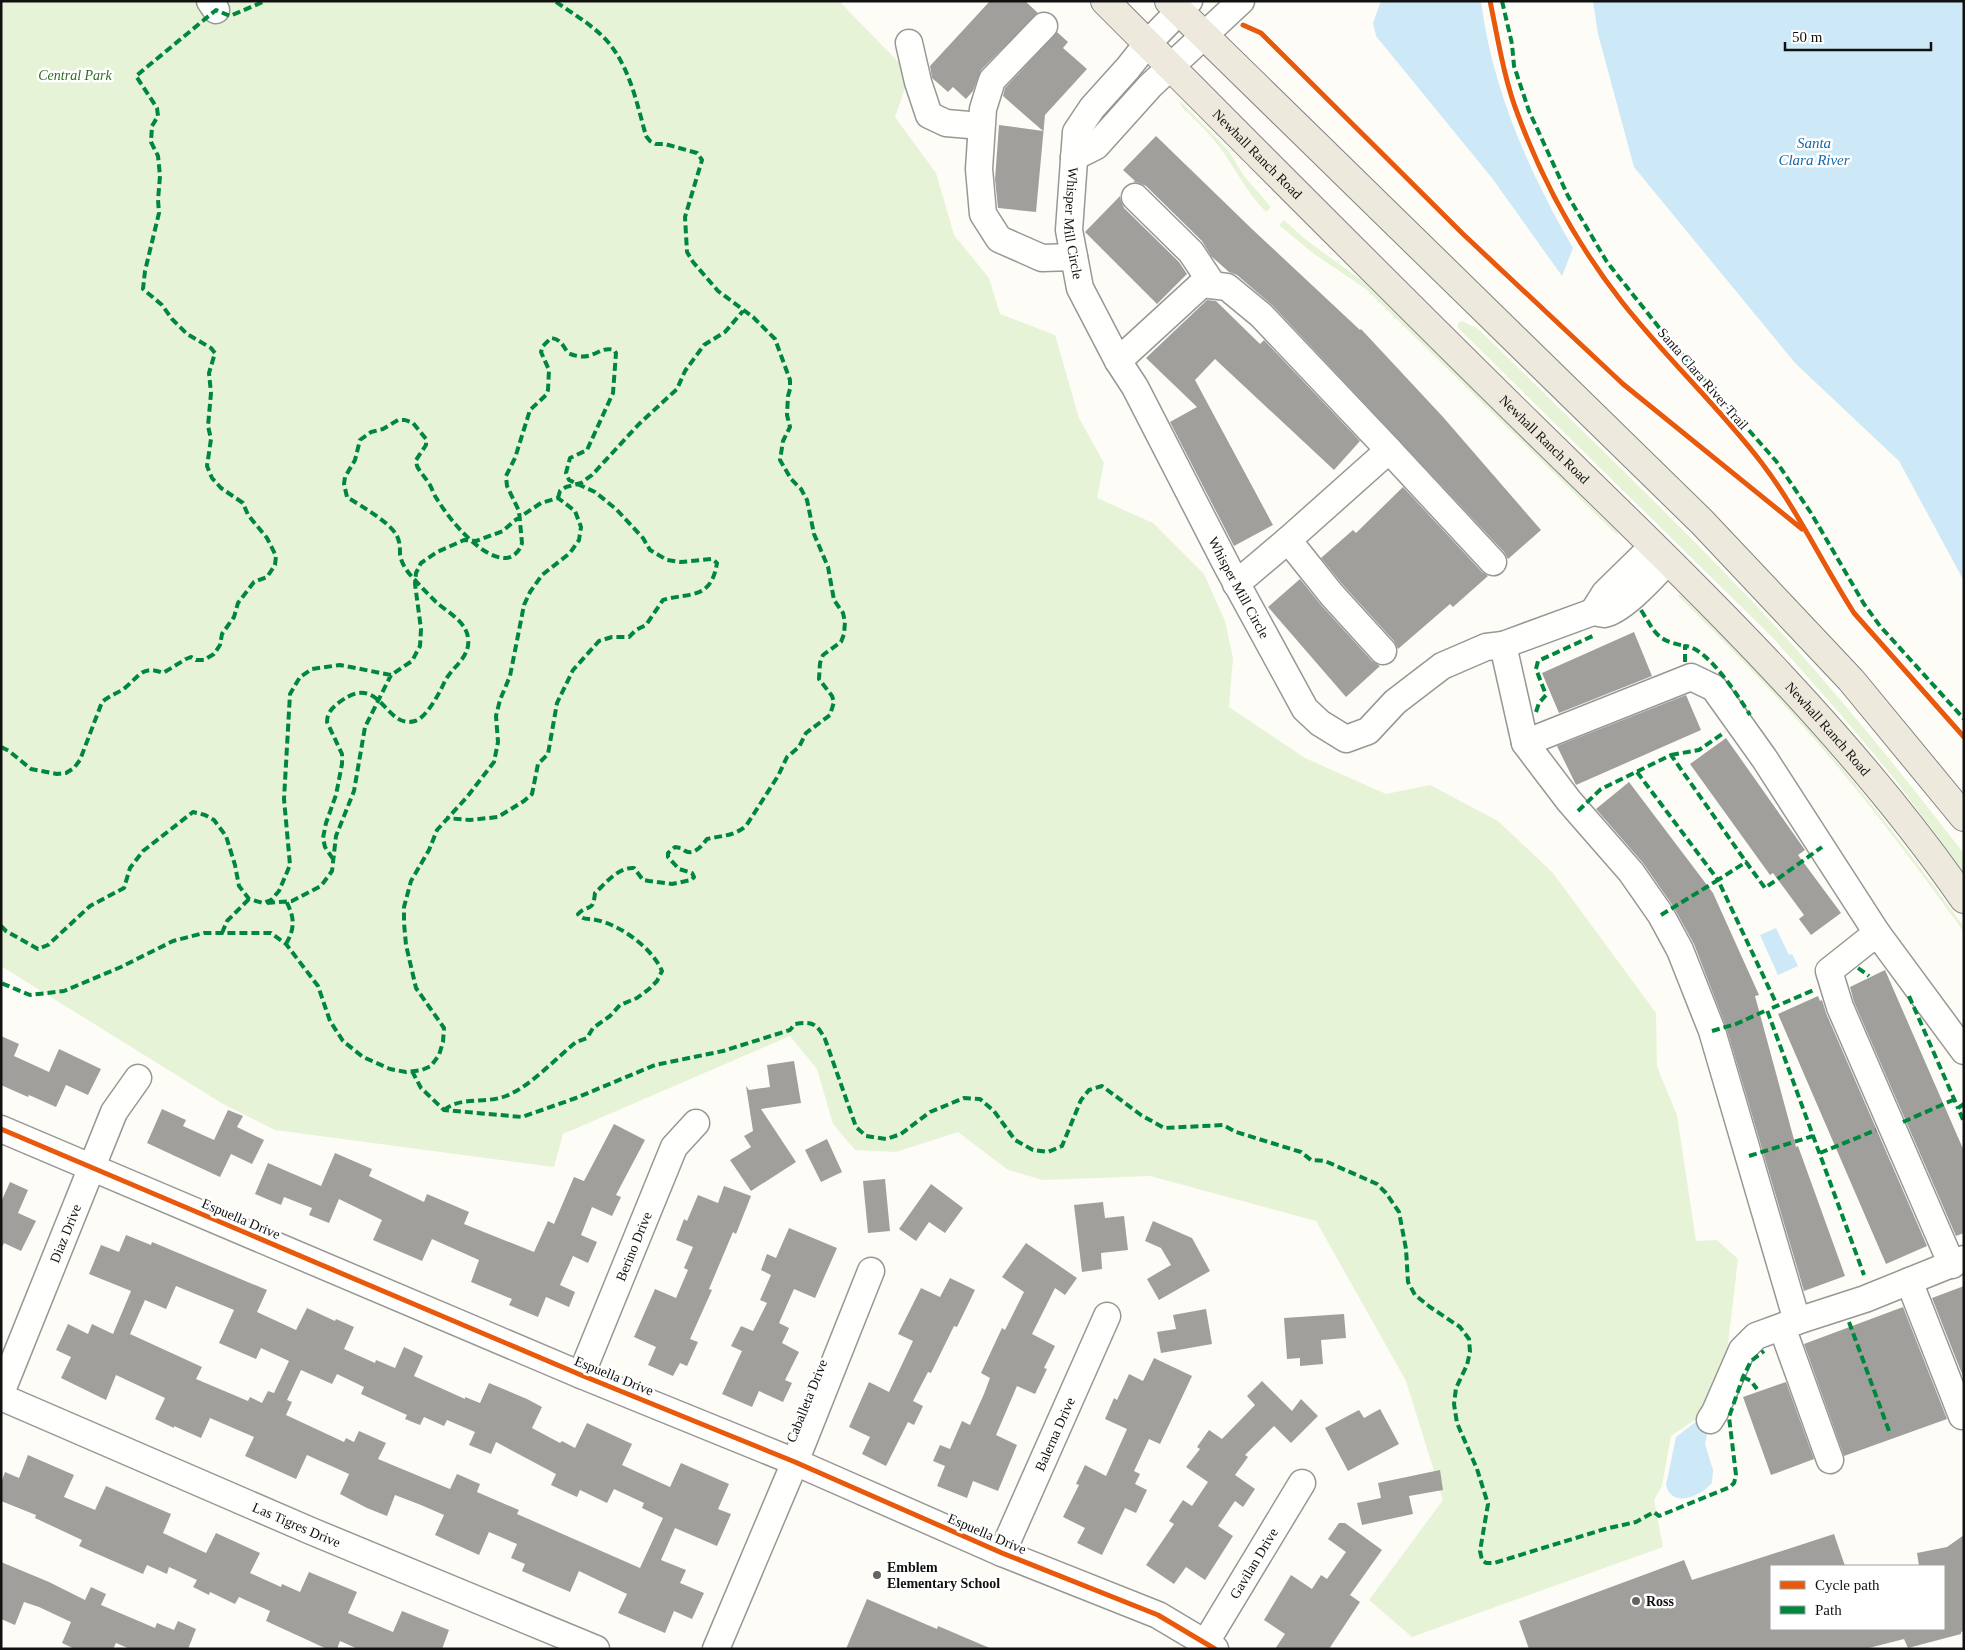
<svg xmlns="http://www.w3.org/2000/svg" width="1965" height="1650" viewBox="0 0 1965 1650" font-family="Georgia,serif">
<rect width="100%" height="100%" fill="#fdfcf7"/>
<path fill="#e7f3d7" d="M1 1H839L910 74 895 117 936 173 954 235 989 278 1000 314 1055 335 1079 418 1104 463 1097 498 1153 523 1204 574 1225 621 1233 658 1229 707 1305 758 1386 794 1430 785 1498 821 1553 873 1656 1013 1657 1067 1677 1115 1696 1241 1717 1240 1738 1259 1726 1361 1699 1417 1671 1436 1662 1486 1654 1500 1663 1547 1412 1637 1369 1600 1443 1500 1406 1381 1316 1221 1150 1176 1043 1180 1008 1170 958 1132 896 1152 855 1150 833 1124 817 1069 790 1036 563 1134 554 1167 275 1130 223 1104 1 966Z
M1180 101 1228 150 1244 176 1271 207 1266 212C1248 194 1238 173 1223 152 1211 135 1197 121 1181 106Z
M1284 220 1305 239 1365 283 1618 533 1617 535 1366 289 1314 254 1279 225Z
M1462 321 1477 328 1495 345C1594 443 1696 539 1790 642 1849 708 1904 776 1958 846L1964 854V872L1893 777 1842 716 1774 639 1458 328V323Z
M1680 594C1720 633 1760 673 1797 715 1856 782 1911 854 1964 927V932C1910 857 1855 784 1794 716 1757 675 1718 635 1678 596Z"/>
<path fill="#cde8f7" d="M1381 1H1481C1492 89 1529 172 1573 248L1562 276 1492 178 1376 36 1373 23Z
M1593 1H1964V581L1899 461 1795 363 1634 167 1598 34Z
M1776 928 1789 955 1792 954 1798 966 1778 975 1760 935Z
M1701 1418 1707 1434 1705 1444 1713 1470 1712 1483C1701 1496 1672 1509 1666 1485L1676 1437Z"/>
<path fill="#a19f9c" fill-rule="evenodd" d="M990 1H1025L1038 13 981 70 973 91 966 99 953 87 948 92 932 78 930 66Z
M1057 32 1068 42 1063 48 1087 69 1045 115 1036 212 998 208 995 179 999 125 1043 131 1003 96 1005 88Z
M1156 136 1252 229 1360 330 1361 329 1443 417 1541 530 1508 559 1504 552 1272 305 1237 275 1229 272 1211 256 1202 241 1146 186 1139 183 1133 182 1135 181 1123 170Z
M1120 196 1121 201 1124 208 1179 262 1187 274 1157 304 1085 232Z
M1207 300 1216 301 1260 344 1264 340 1360 441 1334 470 1215 359 1195 380 1273 525 1234 546 1170 422 1197 407 1146 358Z
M1403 487 1482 572 1488 576 1453 607 1450 604 1398 649 1394 641 1343 585 1321 558 1353 530 1356 533Z
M1300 579 1321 605 1372 661 1380 666 1346 697 1268 607Z
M1634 632 1652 676 1559 713 1542 673Z
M1686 695 1701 730 1576 785 1557 746Z
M1726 738 1805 850 1798 855 1841 913 1811 935 1799 919 1804 915 1773 873 1770 875 1690 764Z
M1629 782 1713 893 1759 995 1755 996 1796 1147 1798 1146 1845 1276 1804 1291 1726 1027 1694 944 1673 906 1643 863 1596 809Z
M1885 970 1964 1151V1233L1956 1236 1854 1002 1850 987Z
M1818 996 1820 1001 1822 1000 1826 1013 1927 1246 1886 1264 1778 1014Z
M1 1036 19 1044 14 1056 49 1072 59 1049 101 1069 88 1095 66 1085 56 1107 29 1095 28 1097 1 1085Z
M794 1061 801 1103 761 1109 796 1162 751 1191 730 1160 751 1147 744 1136 753 1131 746 1086 749 1090 770 1087 767 1065Z
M162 1109 186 1120 183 1126 214 1140 228 1110 243 1116 237 1127 264 1140 252 1164 231 1154 220 1177 147 1143Z
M614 1124 645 1140 616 1195 621 1197 612 1216 592 1207 581 1235 597 1242 588 1263 573 1256 560 1285 575 1292 569 1307 546 1297 538 1317 509 1305 512 1299 471 1282 479 1260 432 1239 422 1261 373 1240 382 1220 339 1199 329 1223 309 1215 312 1208 284 1197 281 1205 255 1194 268 1163 321 1186 335 1153 372 1169 369 1176 424 1202 427 1194 469 1212 464 1224 534 1252 548 1221 554 1224 574 1177 584 1181Z
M827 1139 842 1172 821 1182 805 1150Z
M885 1179 890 1231 868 1233 863 1181Z
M10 1182 28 1190 18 1213 36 1221 21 1251 4 1243 1 1249V1202Z
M931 1184 963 1208 945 1233 929 1222 916 1241 899 1229Z
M724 1186 751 1196 736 1234 733 1232 709 1289 712 1290 690 1339 698 1342 687 1366 680 1363 673 1376 648 1365 656 1347 634 1337 655 1289 676 1298 688 1270 684 1268 693 1247 676 1240 684 1219 687 1221 698 1195 718 1203Z
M1103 1202 1105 1218 1124 1216 1128 1250 1101 1253 1102 1269 1082 1272 1074 1205Z
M1153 1221 1192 1238 1210 1271 1159 1300 1147 1279 1171 1265 1161 1248 1145 1241Z
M789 1228 837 1248 815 1298 794 1289 779 1323 789 1328 782 1343 799 1352 785 1380 792 1383 783 1402 759 1391 752 1407 722 1394 742 1351 731 1346 741 1326 753 1331 767 1303 760 1300 771 1275 761 1270 767 1254 776 1258Z
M126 1235 151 1245 152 1242 267 1290 257 1312 296 1330 307 1308 335 1321 336 1319 354 1327 344 1349 375 1363 376 1360 395 1368 404 1347 423 1356 414 1376 465 1399V1397L480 1403 489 1383 527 1399 542 1407 532 1428 560 1443 562 1441 575 1448 587 1423 632 1444 622 1465 670 1487 681 1463 729 1484 718 1509 731 1514 717 1546 675 1528 661 1560 686 1570 680 1583 704 1593 692 1619 674 1611 665 1633 618 1613 627 1594 579 1571 570 1592 522 1571 525 1564 511 1558 517 1544 489 1532 479 1555 435 1535 444 1515 421 1505 395 1495 387 1516 367 1508 340 1494 349 1474 307 1455 296 1479 245 1456 254 1437 210 1418 201 1438 174 1426V1428L155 1419 165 1398 116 1375 106 1400 61 1378 71 1357 56 1350 68 1324 88 1334 92 1324 113 1334 131 1291 89 1274 101 1245 119 1252ZM176 1286 234 1310 219 1343 256 1359 261 1348 289 1361 274 1393 268 1391 262 1403 250 1397 248 1401 196 1379 202 1367 130 1334 145 1300 166 1309ZM301 1370 332 1384 337 1374 364 1387 361 1394 407 1415 405 1419 420 1425 424 1417 444 1426 447 1420 475 1432 469 1445 491 1454 496 1442 556 1474 551 1485 577 1497 580 1490 607 1503 614 1489 644 1503 642 1508 663 1518 640 1568 517 1514 519 1510 477 1492 480 1484 457 1474 450 1489 378 1459 386 1443 359 1431 354 1442 346 1438 344 1442 286 1415 292 1402 287 1400Z
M1026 1243 1077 1278 1065 1295 1055 1288 1032 1334 1055 1346 1044 1368 1047 1369 1035 1394 1017 1386 996 1435 1017 1445 998 1491 973 1481 967 1498 937 1486 945 1466 933 1461 940 1445 950 1449 962 1421 970 1425 984 1394 990 1378 981 1373 1002 1328 1005 1330 1024 1292 1002 1277Z
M950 1278 975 1290 957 1327 954 1326 931 1373 928 1372 913 1401 923 1406 914 1425 908 1422 886 1466 862 1454 870 1437 849 1427 869 1382 889 1392 913 1341 898 1334 921 1288 940 1297Z
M1964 1286V1379L1932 1298Z
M1903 1307 1947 1419 1844 1456 1804 1344Z
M1206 1309 1212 1344 1161 1353 1157 1332 1176 1329 1173 1315Z
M1344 1314 1346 1338 1321 1340 1323 1364 1300 1366V1358L1287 1359 1284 1318Z
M1154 1358 1192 1376 1160 1444 1149 1439 1134 1471 1140 1474 1135 1484 1147 1490 1136 1513 1125 1508 1102 1555 1077 1543 1085 1528 1063 1517 1079 1485 1076 1484 1085 1465 1106 1476 1127 1429 1105 1419 1114 1398 1117 1400 1129 1374 1143 1381Z
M1262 1381 1292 1411 1301 1399 1318 1416 1291 1443 1274 1426 1245 1455 1248 1457 1235 1475 1255 1489 1243 1507 1235 1501 1218 1526 1233 1536 1205 1580 1186 1567 1174 1584 1146 1565 1174 1524 1169 1521 1183 1500 1192 1506 1208 1482 1186 1467 1200 1449 1197 1447 1209 1430 1222 1439 1255 1405 1247 1396Z
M1786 1382 1814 1459 1771 1475 1743 1397Z
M1380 1409 1399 1444 1348 1471 1325 1428 1359 1410 1364 1418Z
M28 1455 74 1475 64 1497 95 1510 106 1486 171 1514 163 1533 206 1553 216 1533 260 1553 250 1573 281 1587 282 1584 300 1592 309 1572 357 1592 348 1613 393 1632 402 1611 449 1630 442 1649H358L340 1641 337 1649H327L266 1621 270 1611 239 1597 235 1604 210 1592 209 1595 193 1587 197 1580 169 1567 167 1574 147 1565 143 1574 79 1546 82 1540 35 1518 36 1515 1 1501V1483L5 1472 19 1478Z
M1440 1470 1443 1490 1409 1496 1413 1514 1362 1525 1357 1503 1381 1498 1378 1483Z
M1339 1523H1345L1382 1550 1350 1595 1360 1602 1329 1649H1275L1285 1634 1264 1620 1291 1575 1312 1589 1321 1575 1327 1579 1346 1552 1328 1539Z
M1834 1534 1845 1566H1771V1629H1944V1566H1919L1917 1553 1947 1547 1964 1535V1631L1961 1632V1634L1908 1648 1904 1639 1865 1649H1529L1519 1621 1684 1560 1692 1580Z
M1 1562 49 1582 85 1600 91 1587 106 1594 101 1605 155 1628 157 1623 174 1630 178 1621 196 1629 188 1649H130L116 1643 113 1649H75L62 1643 71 1622 39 1607 24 1602 15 1625 1 1619Z
M867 1599 937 1629 938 1626 992 1649H846Z"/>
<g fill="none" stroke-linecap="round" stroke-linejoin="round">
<defs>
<g id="minor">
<path d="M210 1 216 10"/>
<path id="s1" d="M1189 1 1147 44 1128 68 1092 108 1076 132 1069 230 1080 288 1118 361 1135 387 1227 566 1305 709 1320 723 1346 739 1368 731 1395 702 1442 666 1486 647 1503 645 1593 612C1596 612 1601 614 1604 614 1624 610 1654 575 1668 561"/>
<path d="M1044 26 992 80 983 109 979 169 983 214 999 239 1042 258 1074 257"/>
<path d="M909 43 918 82 929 115 946 123 981 126"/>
<path d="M1074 157 1096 146 1150 86 1241 1"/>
<path d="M1135 197 1191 252 1213 285"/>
<path d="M1118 361 1202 284 1227 287 1261 315 1389 450 1288 540 1236 584"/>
<path d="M1389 450 1493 562"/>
<path d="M1288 540 1332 595 1383 651"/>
<path d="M1593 612 1605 593 1653 546"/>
<path d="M1503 645 1525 743 1569 801 1631 872 1661 915 1680 950 1712 1031 1797 1321 1865 1299 1964 1259"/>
<path d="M1525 743 1691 677 1714 688 1764 758 1877 933 1964 1051"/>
<path d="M1877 933 1829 971 1840 1007 1952 1265"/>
<path d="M1 1129 581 1375 795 1462 1002 1553 1158 1615 1215 1649"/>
<path d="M1909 1281 1962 1416"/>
<path d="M1782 1327 1830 1460"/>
<path id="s2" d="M581 1375 674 1147 696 1123"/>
<path id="s3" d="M1 1393 114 1112 138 1078"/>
<path id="s4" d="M1 1397 311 1531 596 1649"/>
<path d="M1710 1420 1715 1412 1742 1350 1756 1336 1797 1321"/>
<path id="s5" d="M1002 1553 1107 1316"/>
<path id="s6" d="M1206 1642 1302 1483"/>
<path d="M716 1649 795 1462 871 1271"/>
</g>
<g id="major">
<path id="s7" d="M1105 1C1248 144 1390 288 1534 429 1684 576 1844 726 1964 899"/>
<path d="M1169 1 1702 522 1851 680 1964 817"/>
</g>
</defs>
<use href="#minor" stroke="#979795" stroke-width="29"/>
<use href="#major" stroke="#858482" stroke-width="30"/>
<use href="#minor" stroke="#fffffe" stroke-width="26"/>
<use href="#major" stroke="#ede9dc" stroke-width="28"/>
<path stroke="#00873e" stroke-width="4" stroke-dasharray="8 4" stroke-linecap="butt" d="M1502 1 1512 44 1514 66 1529 111 1568 196 1607 262 1665 335 1776 461 1811 513 1864 604 1880 626 1964 719
M558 498 560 491 566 487 581 483 592 475 639 424 677 389 685 371 704 345 725 332 743 311
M1641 610C1656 634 1656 640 1685 646
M1685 662V646C1707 647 1739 697 1750 715
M1536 712 1539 703 1546 695 1536 669 1538 661 1595 635
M1 747 9 751 31 769 57 774 66 773 74 768 80 760 102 702C110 695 119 693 126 687 140 675 143 665 163 673L186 659 191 657 196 660H204L214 654 220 645 222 634 234 617 238 603 254 582 267 577 275 565 276 556 267 538 248 515 243 503 221 488 212 478 207 466 211 439 208 426 211 393 209 373 215 353 211 348 187 334 172 319 162 305 143 289 145 271 159 213 158 200 160 176 158 156 151 142 152 126 158 116 157 108 136 76 216 10 230 16 265 1
M1671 755 1699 750 1725 732
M1637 772 1718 880 1746 862 1765 888 1822 847
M1578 811 1601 789 1671 755 1746 862
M333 859 325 847 323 838 326 823 336 795 342 764V754L327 722C327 712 333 707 341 701 381 672 385 730 415 721 426 718 439 694 444 683 451 667 471 658 468 638 466 621 447 612 436 602 429 595 422 588 415 580 408 573 402 565 400 555 400 548 400 542 397 536 390 522 361 506 347 497L344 484 345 477 355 460 360 440 371 432 383 429 398 420H405L413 423 426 439V445L416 460 417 466C420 472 424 476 428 482 432 487 433 494 437 499 449 519 481 559 506 558 514 557 520 551 522 543L519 511 507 486 506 476 515 458 530 410 546 395 548 390 549 370 541 352 543 346 551 338C561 339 563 346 568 353 593 364 598 345 614 350L616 353 613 393 587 450 570 458 566 473 569 480 595 492 616 509 643 538 650 550 667 560 681 562 712 559 717 563C711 600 691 592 663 600L646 625 636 630 629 637H612L599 641 573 670 557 703 548 754 538 764 532 794 524 801 498 817 470 820 446 818
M267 903 292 901 321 886 332 871 336 836 354 791 365 727 391 675
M1661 915 1718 880 1777 1005
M1 926 6 931 38 949 48 945 90 906 124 888 130 868 143 851 193 812 205 815 214 820 226 836 235 865 239 886 249 899 263 903 271 900 279 891 290 865 284 799 290 694 300 677 312 669 340 665 391 675 412 661 420 646 421 629 415 584 416 573 421 563 437 552 464 540 476 541 503 531 514 521 541 503 558 498 575 511 581 527 579 540 570 553 542 575 530 592 524 605 510 676 500 700 496 716 498 742 494 762 467 797 437 830 429 850 411 881 404 907V923L406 945 416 988 444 1028 443 1042 439 1055 431 1066 422 1070 406 1072 390 1069 363 1057 343 1041 330 1021 318 986 286 944 271 933H204L173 941 121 967 64 991 30 995 1 983
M222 933 227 921 249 899
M286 944C295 928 295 918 286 901
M1858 968 1869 976
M1909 996 1958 1108
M1772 1008 1816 989
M1712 1031 1736 1024 1767 1010 1864 1275
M412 1071 421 1088 444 1110 522 1117 576 1098 655 1065 723 1051 790 1030 795 1024C813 1021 817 1024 825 1039L856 1127 866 1136 886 1139 901 1134 930 1112 964 1098 980 1099 994 1111 1015 1140 1033 1150 1048 1152 1062 1146 1081 1100 1089 1090 1102 1086 1141 1115 1164 1128 1223 1125 1236 1132 1301 1152 1311 1160 1325 1161 1377 1184 1386 1193 1399 1212 1406 1249 1408 1282 1415 1295 1430 1307 1460 1327 1469 1339 1470 1352 1467 1365 1456 1388 1454 1404 1457 1423 1477 1469 1488 1504 1480 1551 1482 1560 1486 1563H1494L1605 1529 1636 1522 1654 1512 1659 1516 1730 1487 1734 1483 1736 1475 1729 1417 1743 1377 1751 1361 1764 1351
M1964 1104 1958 1108 1964 1122
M444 1110C461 1096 486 1104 506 1096 531 1086 555 1059 576 1042L587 1038 593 1028 610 1016 620 1005 637 998 649 989 657 981 662 971C652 948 621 925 596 920 589 918 583 921 578 914 588 903 593 914 595 893 606 883 618 867 634 868L643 880 649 881 672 884 691 880 694 877 692 873 679 869 668 857V853L675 847 681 848C692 858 700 848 707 839 723 835 732 837 746 826L778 776 787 757 799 747 806 733 830 715 834 702 832 696 819 679 820 663 823 655 841 642 844 634 845 622 843 613 834 600 828 567 814 534 807 500 801 489 791 479 780 460 783 441 790 427 787 415 788 396 790 389V380L775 339 753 317 718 291 693 262 687 252 685 217 702 160 697 153 665 144H656L650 141 646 136C637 104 630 68 608 42 593 25 573 14 555 1
M1903 1122 1953 1100
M1820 1153 1876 1130
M1749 1156 1813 1136
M1849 1322 1889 1431
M1743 1377 1751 1381 1757 1389"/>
<defs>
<path id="cycleway" d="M1490 1C1498 39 1504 79 1518 115 1543 182 1578 246 1622 302 1666 358 1718 406 1761 462 1797 509 1822 563 1854 613L1964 737
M1243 25 1261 33 1463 234 1623 384 1802 529
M1 1129 581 1375 795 1462 1002 1553 1158 1615 1215 1649"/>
</defs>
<use href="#cycleway" stroke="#fff" stroke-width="8"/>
<use href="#cycleway" stroke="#e8590c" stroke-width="5"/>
</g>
<g fill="#646362" stroke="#fff" stroke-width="2">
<circle cx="877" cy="1575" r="5"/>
<circle cx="1636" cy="1601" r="5"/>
</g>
<g text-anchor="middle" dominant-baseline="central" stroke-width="5" stroke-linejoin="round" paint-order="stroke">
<g font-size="14" font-style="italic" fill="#2f6b1f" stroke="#fff">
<text x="75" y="75">Central Park</text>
</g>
<g font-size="14" fill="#111" stroke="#fff">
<text stroke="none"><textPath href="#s7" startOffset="216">Newhall Ranch Road</textPath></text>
<text stroke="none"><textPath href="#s1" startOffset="265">Whisper Mill Circle</textPath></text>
<text transform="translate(1703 379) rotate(49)">Santa Clara River Trail</text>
<text stroke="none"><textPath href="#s7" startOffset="621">Newhall Ranch Road</textPath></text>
<text stroke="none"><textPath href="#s1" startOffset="670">Whisper Mill Circle</textPath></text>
<text stroke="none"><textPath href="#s7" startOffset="1026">Newhall Ranch Road</textPath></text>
<text transform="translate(241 1219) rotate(23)">Espuella Drive</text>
<text stroke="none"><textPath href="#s3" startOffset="172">Diaz Drive</textPath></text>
<text stroke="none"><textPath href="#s2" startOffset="139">Berino Drive</textPath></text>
<text transform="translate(614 1376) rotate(22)">Espuella Drive</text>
<text transform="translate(807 1401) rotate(-68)">Caballeta Drive</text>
<text stroke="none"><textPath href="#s5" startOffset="130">Balerna Drive</textPath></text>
<text stroke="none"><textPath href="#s4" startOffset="322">Las Tigres Drive</textPath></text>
<text transform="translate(987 1534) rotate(23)">Espuella Drive</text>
<text stroke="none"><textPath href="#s6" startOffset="92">Gavilan Drive</textPath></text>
</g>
<g font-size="14" font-weight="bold" fill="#111" stroke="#fff" text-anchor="start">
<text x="887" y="1567">Emblem<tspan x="887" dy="16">Elementary School</tspan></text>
<text x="1646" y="1601">Ross</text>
</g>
<g font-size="15" font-style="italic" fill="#1768a6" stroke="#fff">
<text x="1814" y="143">Santa<tspan x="1814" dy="17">Clara River</tspan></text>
</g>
</g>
<rect width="1965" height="1650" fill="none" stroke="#111111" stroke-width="5"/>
<rect x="1770" y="1565" width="175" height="65" fill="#ffffff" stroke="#a0a0a0"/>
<rect x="1780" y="1581" width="25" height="8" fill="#e8590c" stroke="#a0a0a0"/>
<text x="1815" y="1590" font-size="15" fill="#111111">Cycle path</text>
<rect x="1780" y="1606" width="25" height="8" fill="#00873e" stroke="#a0a0a0"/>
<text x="1815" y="1615" font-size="15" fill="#111111">Path</text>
<path d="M1785 42v8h146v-8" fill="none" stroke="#111111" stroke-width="2.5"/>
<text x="1792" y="42" font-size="15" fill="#111111" stroke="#ffffff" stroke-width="4" paint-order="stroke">50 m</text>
</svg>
